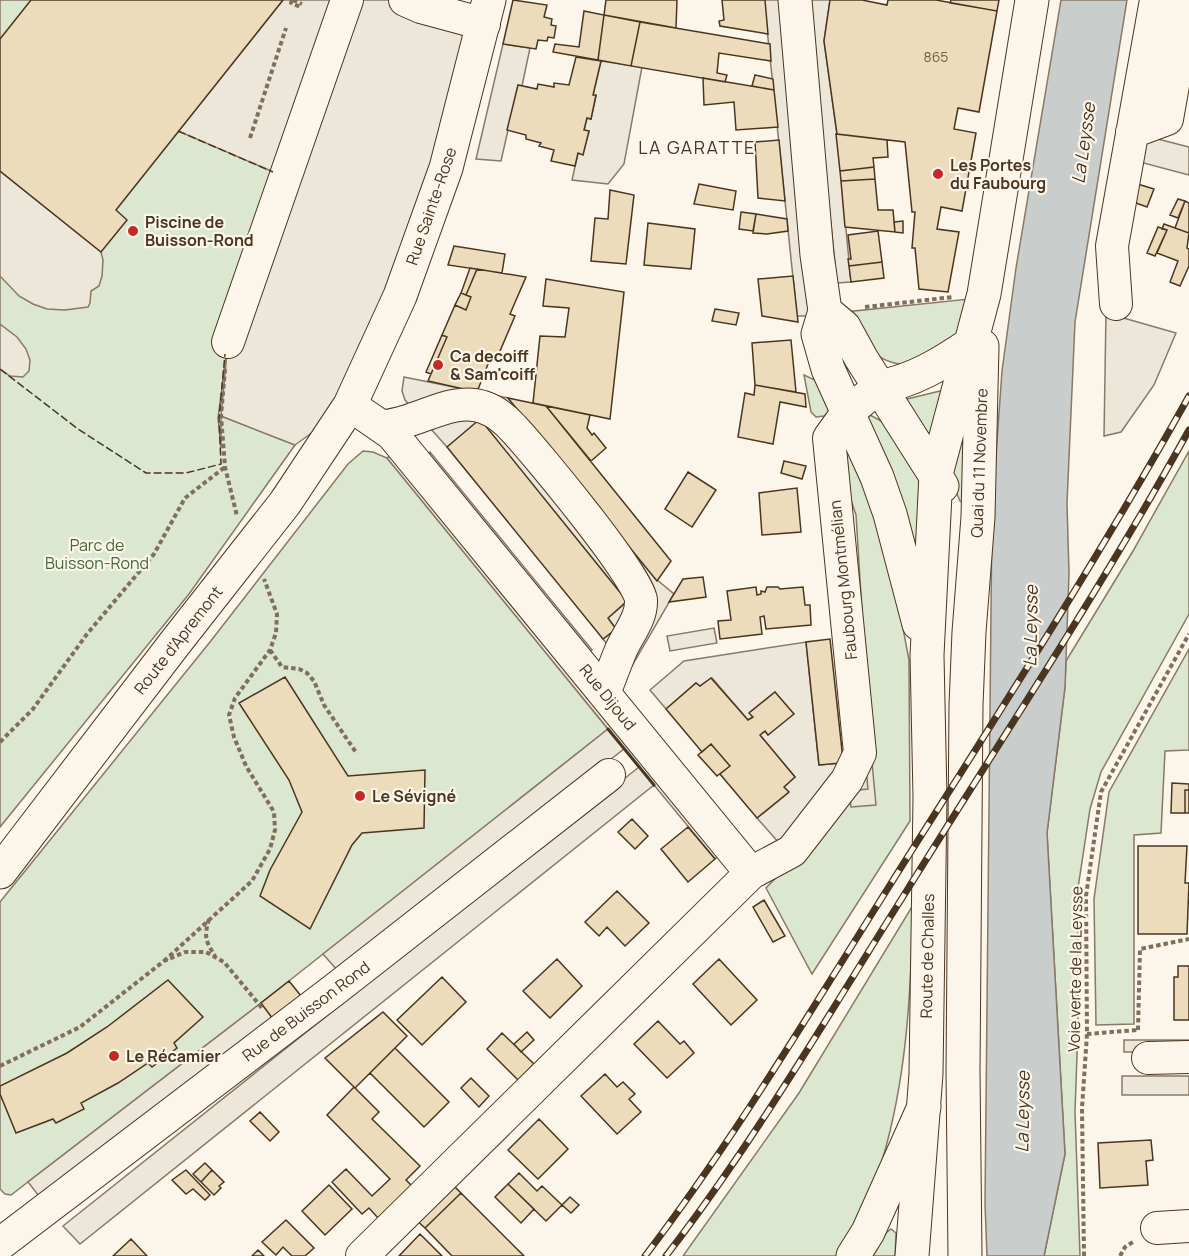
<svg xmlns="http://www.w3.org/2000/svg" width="1189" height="1256" viewBox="0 0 1189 1256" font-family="Manrope,sans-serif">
<rect width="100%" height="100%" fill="#fbf6e9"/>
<path fill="#dce7d0" stroke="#887966" stroke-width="1.5" d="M0 0H283L276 7 285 177 228 342 218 418 221 448V416L295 445 189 594 0 827Z
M969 299 951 350C939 353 911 364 901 364 872 362 857 334 845 312Z
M804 375 819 382 833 409 824 416 816 417 811 412Z
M944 390 931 437 903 400Z
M965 398 963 503 960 501 946 468Z
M870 415 883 422 919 462 921 580 867 419Z
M846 447 872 507 895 586 909 660 910 821 812 974 766 888 819 834 866 676 856 515 845 482 843 451Z
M363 451 373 452 387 458 608 729 261 1003 11 1195 5 1194 0 1189V902L210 642 348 464Z
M1189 451V614L1101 772 1090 809 1078 888V1027L1075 1112 1080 1256H1044L1065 1154 1047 833 1065 687 1066 661 1133 551Z
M1189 649V750L1165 751 1161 833 1134 835V1024L1096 1025 1094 899 1109 792Z
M913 905C911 992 907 1077 882 1161 873 1194 855 1226 837 1256H683L799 1093Z
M891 1229 896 1233 895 1256H873L886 1233Z"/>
<path fill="#ede7d9" stroke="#887966" stroke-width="1.5" d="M283 0H405L484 24 350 405 295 445 221 416 228 342 285 177 178 131Z
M764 0H779L812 316H797Z
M808 0H830L824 41 837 134 851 282 837 283Z
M503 44 530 48 522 86H518L501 161 476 159Z
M601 61 642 67 624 164 608 184 572 180 578 153 583 154 589 131 584 130 587 118 591 119 596 96 593 95Z
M1142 135 1189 147V175L1136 161Z
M0 171 101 252 103 260 102 276 99 286 91 291 90 303 88 307 65 310 47 309 33 304 19 296 0 276Z
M1106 313 1176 333 1154 385 1121 432 1104 436Z
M0 324 17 337 26 349 30 360 29 371 23 377 10 376 0 369Z
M404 377 508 398 656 579 674 594 629 671 603 639 616 629 608 618 627 602 480 420 447 447 405 400 402 391Z
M397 451 723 851 715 859 654 785 80 1244 63 1226 639 767 624 749 338 971 323 954 608 729 387 458Z
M430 452 592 650 584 657 421 460Z
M848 507 876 805 851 807 849 791 868 789 841 508Z
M714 628 717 643 670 651 667 636Z
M806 642 819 765 841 763 780 844 757 818 788 793 784 787 795 777 760 735 765 731 768 735 793 714 775 692 750 712 753 717 748 720 712 678 700 686 696 683 666 709 650 690 684 661Z
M261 1003 273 1019 42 1200 28 1182Z
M1124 1040H1189V1052H1124Z
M1122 1076H1189V1095H1122Z"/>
<path fill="#c9cecd" stroke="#887966" stroke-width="1.5" d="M1061 0H1127L1075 322 1067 503 1069 574 1065 687 1047 833 1065 1154 1044 1256H987L985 1204 992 513 1002 371 1016 268Z"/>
<path fill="#ecdcbc" stroke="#4a3520" stroke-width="1.5" d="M31 0H283L116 210 127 220 101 252 0 171V39Z
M513 0 547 5 544 17 552 19 551 25 556 26 554 38 548 37 547 41 538 40 536 49 503 44Z
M606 0H677L676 28 604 15Z
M722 0H765L768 34 720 26 719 21 724 20Z
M830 0H862L887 5 888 0H936L997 11 979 112 958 108 954 129 976 133 962 211 941 207 937 229 959 232 948 292 919 289 915 248H912L915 212H912L905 142 837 134 824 41Z
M951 0H999L997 11 950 3Z
M584 11 604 15 598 60 553 52 555 44 579 47Z
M604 15 640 22 631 66 598 60Z
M640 22 770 44 771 61 719 53 717 73 727 75 725 82 631 66Z
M576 57 601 61 593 95H596L591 119 587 118 584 130 589 131 583 155 578 153 575 166 551 161 554 150 539 146 541 143 526 139V135L507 130 518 85 537 89 538 84 554 87V83L569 85Z
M755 75 773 79 774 90 752 86Z
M703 78 774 90 778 127 736 130 734 102 704 105Z
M836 134 887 140 888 157 873 158 874 167 840 171Z
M779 140 785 201 758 198 755 142Z
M874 167 875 179 841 181 840 171Z
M875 179 878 210H893L895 232 845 227 841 181Z
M1131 182 1154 189 1147 207 1128 200Z
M699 184 736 191 733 210 694 204Z
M610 190 634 195 626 264 591 261 595 218 608 219Z
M1178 199 1185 201 1178 218 1170 215Z
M1185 201 1189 203V233L1175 228Z
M741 212 756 214 753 231 739 229Z
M756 214 787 219 788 231 767 234 753 233Z
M903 221V233L895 232 894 222Z
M648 223 695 229 691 269 644 265Z
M1164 224 1189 233 1187 248 1189 249V266L1180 286 1170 282 1178 261 1157 253 1167 230 1162 229Z
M1158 227 1167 230 1155 256 1147 253Z
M878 231 882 262 849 266 848 259H851L848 235Z
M454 246 505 254 502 273 448 265Z
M882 262 884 278 851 282 849 266Z
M470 268 477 269 466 295 461 293Z
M477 269 526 277 510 314 515 316 497 358H495V361L490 359 477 392 428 381 447 337 442 335 455 305 466 310 471 297 466 295Z
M793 276 798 322 762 316 758 279Z
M546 279 624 292 610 419 533 403 540 336 565 337 569 308 543 306Z
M461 293 471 297 466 310 455 305Z
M715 309 739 313 736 325 712 321Z
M442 335 447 337 431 374 426 372Z
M791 340 796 392 755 385 752 343Z
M755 385 805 394 806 407 780 402 773 444 738 437 745 393 754 395Z
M508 398 546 406 671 561 657 581Z
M546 406 590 415 587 428 592 435 594 433 606 448 591 461Z
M480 419 627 601 608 618 616 629 603 639 447 447Z
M784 461 806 466 802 479 781 473Z
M688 472 716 490 692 527 665 509Z
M797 488 801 532 762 535 759 493Z
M703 577 706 597 669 602 683 579Z
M756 587 757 595 761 594V591L765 592 767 587H778L780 589 803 587 805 605H810L811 625 766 629 764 616 760 617 762 634 720 639 718 621 731 620 727 591Z
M830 639 843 760 841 763 819 765 806 642Z
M285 677 348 776 425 770 424 828 362 833 352 845 310 929 260 896 270 870 302 812 289 780 239 703Z
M711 678 748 720 753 717 749 713 775 692 794 714 768 735 765 731 760 735 795 777 784 787 789 792 757 818 720 774 730 766 711 744 702 752 666 709 696 683 700 686Z
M711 744 730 766 717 776 698 755Z
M1172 783 1189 784V790H1185V813H1171Z
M1185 790H1189V813H1185Z
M632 819 648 836 635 849 618 832Z
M688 827 715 859 688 882 661 849Z
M1138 846H1187L1185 883H1189L1187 934H1138Z
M617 891 649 923 625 946 607 927 599 936 585 922Z
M764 900 785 936 773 942 753 907Z
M557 959 582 986 550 1018 523 991Z
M719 959 757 1000 731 1025 693 984Z
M1178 966H1189V1020H1174V977H1178Z
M442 977 466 1002 422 1045 397 1020Z
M168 980 203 1017 174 1043 177 1048 152 1067 148 1063 118 1083 81 1103 84 1109 56 1123 53 1119 16 1133 0 1094V1086L67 1053 107 1027Z
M289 981 301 996 273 1019 261 1003Z
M383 1012 407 1036 355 1088 325 1058Z
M658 1021 680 1044 684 1041 694 1053 667 1078 634 1044Z
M527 1032 534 1040 521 1052 514 1044Z
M502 1033 534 1064 518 1080 487 1049Z
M395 1048 449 1102 424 1127 370 1073Z
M605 1074 617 1087 623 1082 635 1094 629 1099 641 1112 617 1134 581 1096Z
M471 1078 489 1096 479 1107 461 1088Z
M354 1087 379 1112 372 1119 420 1166 406 1180 412 1186 378 1218 369 1208 362 1214 332 1182 346 1169 372 1196 390 1179 327 1115Z
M260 1112 279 1132 270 1141 250 1121Z
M539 1119 568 1149 538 1179 508 1150Z
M1151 1140 1153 1160 1146 1161 1148 1185 1100 1188 1098 1143Z
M205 1163 212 1170 201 1182 193 1174Z
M186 1170 210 1195 205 1200 193 1189 186 1194 172 1180Z
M212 1170 224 1182 219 1186 221 1188 214 1195 201 1182Z
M519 1173 537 1191 542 1186 562 1205 546 1221 508 1184Z
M450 1182 461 1193 425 1228 413 1217Z
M508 1184 534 1209 521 1223 495 1197Z
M329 1185 352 1209 325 1235 302 1211Z
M461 1193 524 1256H452L425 1228Z
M570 1197 579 1205 571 1213 562 1205Z
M286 1220 314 1248 305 1256H292L283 1247 276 1255 262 1242Z
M420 1234 442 1256H399Z
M131 1239 147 1256H113Z
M258 1250 264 1256H252Z"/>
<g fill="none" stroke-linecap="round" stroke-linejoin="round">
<defs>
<path id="minor" d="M405 0 421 7 484 24
M1132 132 1167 119 1188 0
M1116 304 1112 246 1156 0
M228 342 347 0
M350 405 392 434 751 873
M382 427C392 425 403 423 413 419 435 412 459 399 483 407 495 411 505 419 513 428 534 450 640 578 641 600 642 618 628 634 621 650 615 664 610 679 604 693
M1148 1058 1189 1057
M1157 1228 1189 1226
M0 1244 334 990 609 775
M362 1256 751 873 792 851 847 780 860 753 829 438 847 413 879 387"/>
<path id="major" d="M795 0 817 255 825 311 818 334 828 369 877 477 890 514 919 624
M825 311 844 327 861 358 942 486
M879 387C913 381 941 364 969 345
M0 872 175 643 285 503 350 405 400 296 446 168 489 0
M912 1256 926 1074 930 797 927 655 936 474 984 294 1032 0
M965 1256 963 1071 966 705 969 632 978 517 982 346"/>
<path id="highway" d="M853 1256 868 1232 924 1107"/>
</defs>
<use href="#minor" stroke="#4a3520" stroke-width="34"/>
<use href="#major" stroke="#4a3520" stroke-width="35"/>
<use href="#highway" stroke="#4a3520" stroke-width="35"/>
<path stroke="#7f6f5c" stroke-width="4" stroke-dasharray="4.5 3" stroke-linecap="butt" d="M292 0 291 3 301 7
M293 0 302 4
M250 138 286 28
M865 307 953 297
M225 369 221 416 225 467 237 516
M270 650 282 667 299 669 307 673 314 681 324 705 357 754
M0 742 33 709 87 634 154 554 185 498 225 467
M209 919C204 937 205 940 215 956
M164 961 252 881 270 849 275 830 274 812 246 766 234 737 229 715 235 698 270 650 276 633 277 614 264 579
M1138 1030 1140 949 1189 939
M1087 1034 1137 1030
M0 1066 80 1027 164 961 185 952H206L224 962 262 1008
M1084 1256 1082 1108 1087 1034 1086 896 1101 792 1189 634
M1120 1256 1125 1247 1133 1242"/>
<use href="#minor" stroke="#fbf6e9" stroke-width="32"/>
<use href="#major" stroke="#fbf6e9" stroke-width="33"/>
<use href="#highway" stroke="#fbf6e9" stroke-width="33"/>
<defs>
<path id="rail" d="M645 1256C735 1138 811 1010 890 885 992 723 1096 563 1189 396
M666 1256C754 1142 827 1017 904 895 1000 741 1101 589 1189 430"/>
</defs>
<use href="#rail" stroke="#4a3520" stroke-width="7"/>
<use href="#rail" stroke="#fbf6e9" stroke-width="4.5" stroke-dasharray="14" stroke-linecap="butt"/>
<path stroke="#4a3520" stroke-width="1.5" stroke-dasharray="8 3" stroke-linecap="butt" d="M178 131 273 172
M0 369 78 429 146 473H186L221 464 219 418 225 354"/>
<path stroke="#4a3520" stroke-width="3" d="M608 729 654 785"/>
</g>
<g fill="#c62828" stroke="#fbf6e9" stroke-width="2">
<circle cx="938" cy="174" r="6"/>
<circle cx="133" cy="231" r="6"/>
<circle cx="438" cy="365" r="6"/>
<circle cx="360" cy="796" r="6"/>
<circle cx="114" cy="1056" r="6"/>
</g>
<g text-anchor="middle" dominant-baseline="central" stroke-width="4.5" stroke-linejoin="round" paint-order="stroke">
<g font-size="14" fill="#725f47">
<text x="936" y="56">865</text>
</g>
<g font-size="16" font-weight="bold" fill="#4a3520" stroke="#fbf6e9" text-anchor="start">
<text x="950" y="165">Les Portes<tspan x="950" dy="18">du Faubourg</tspan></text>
<text x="145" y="222">Piscine de<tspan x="145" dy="18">Buisson-Rond</tspan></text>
<text x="450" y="356">Ca decoiff<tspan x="450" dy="18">&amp; Sam'coiff</tspan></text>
<text x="372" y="796">Le Sévigné</text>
<text x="126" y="1056">Le Récamier</text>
</g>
<g font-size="16" fill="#4a3520" stroke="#fbf6e9">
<text transform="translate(431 206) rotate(-71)">Rue Sainte-Rose</text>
<text transform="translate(979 463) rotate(-88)">Quai du 11 Novembre</text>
<text transform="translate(843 580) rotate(-96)">Faubourg Montmélian</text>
<text transform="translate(178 640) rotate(-52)">Route d'Apremont</text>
<text transform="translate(608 697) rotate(51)">Rue Dijoud</text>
<text transform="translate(927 956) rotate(-89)">Route de Challes</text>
<text transform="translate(1075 969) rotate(-89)">Voie verte de la Leysse</text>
<text transform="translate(306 1011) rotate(-37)">Rue de Buisson Rond</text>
</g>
<g font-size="16" fill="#436837" stroke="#fbf6e9">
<text x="97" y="545">Parc de<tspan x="97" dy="18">Buisson-Rond</tspan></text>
</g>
<g font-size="18" font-style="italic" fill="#4a3520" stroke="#fbf6e9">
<text transform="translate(1083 143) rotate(-82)">La Leysse</text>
<text transform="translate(1030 626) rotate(-89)">La Leysse</text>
<text transform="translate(1022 1112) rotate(-89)">La Leysse</text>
</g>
<g font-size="18" letter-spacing="1.5" fill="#4a3520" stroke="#fbf6e9">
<text x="697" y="147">LA GARATTE</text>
</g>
</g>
</svg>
